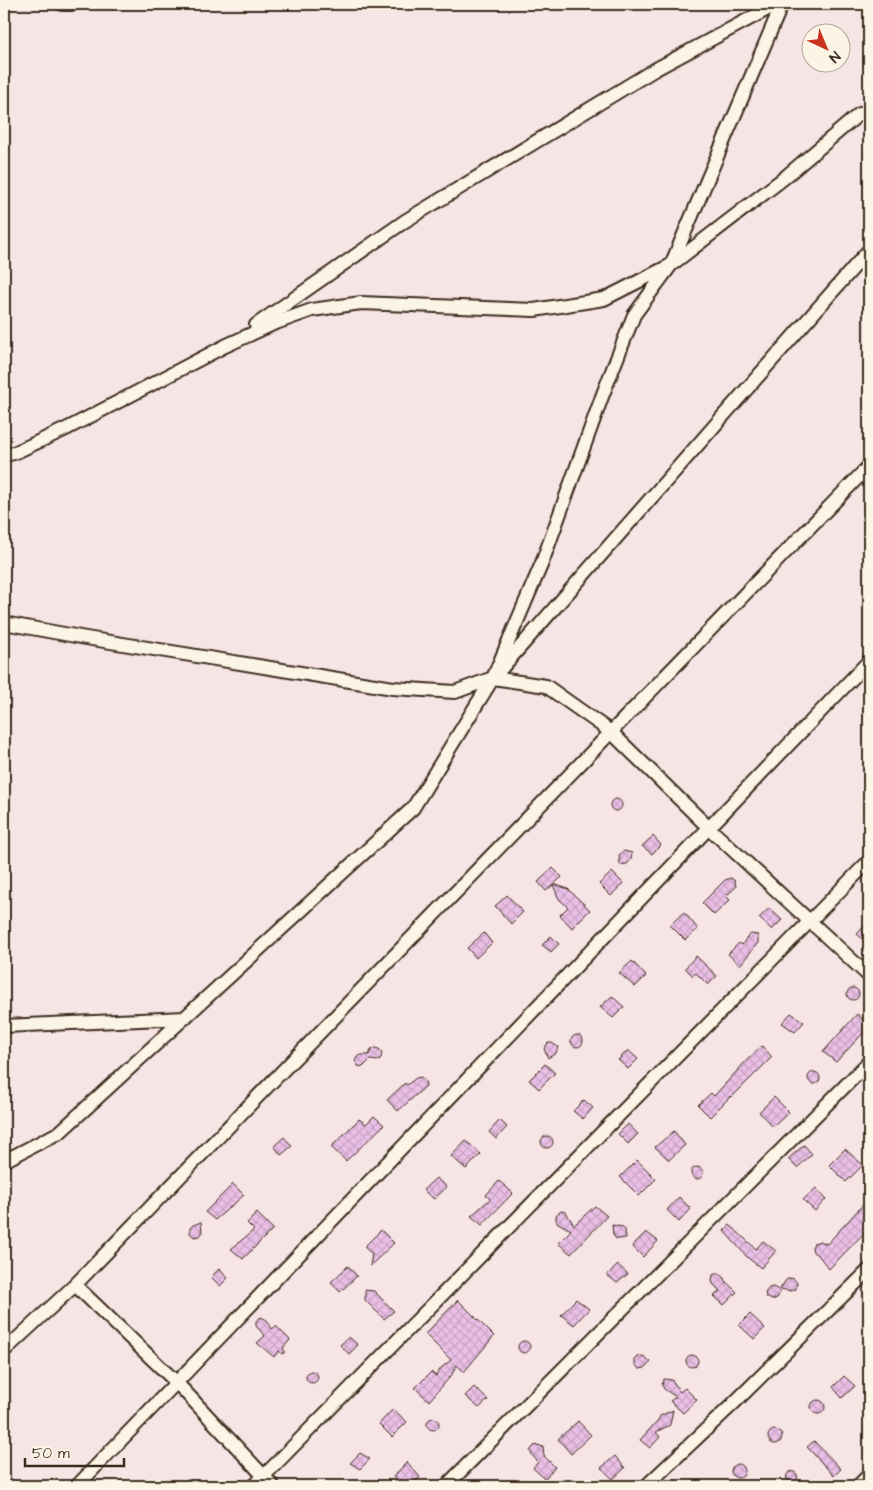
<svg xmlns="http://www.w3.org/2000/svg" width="873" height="1490" viewBox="0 0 873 1490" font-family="'Architects Daughter',sans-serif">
<defs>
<pattern id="building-cross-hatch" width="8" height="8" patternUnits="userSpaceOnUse" patternTransform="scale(1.25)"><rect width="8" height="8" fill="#eabfe5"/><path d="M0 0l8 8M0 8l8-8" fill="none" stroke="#caa4c4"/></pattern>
</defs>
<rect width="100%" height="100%" fill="#f7e5e5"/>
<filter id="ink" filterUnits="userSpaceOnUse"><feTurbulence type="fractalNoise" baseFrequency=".02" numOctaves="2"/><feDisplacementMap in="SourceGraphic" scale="10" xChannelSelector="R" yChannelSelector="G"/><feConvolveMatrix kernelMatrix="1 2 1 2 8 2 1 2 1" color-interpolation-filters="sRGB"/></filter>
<g filter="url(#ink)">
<path fill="url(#building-cross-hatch)" stroke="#3b2a1e" d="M610 805a6 6 0 1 1 12 0a6 6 0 1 1-12 0Z
M653 836 661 845 652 854 642 846Z
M624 851 632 853 631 860 627 864 620 865 619 855Z
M553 868 562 877 554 884 568 889 590 910 572 928 560 915 568 907 559 899 553 885 546 891 538 882Z
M612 872 623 883 611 896 599 884Z
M731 878 735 881 736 887 726 896 730 900 714 915 702 903 725 880Z
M507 895 523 912 511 924 495 906Z
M769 908 782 920 772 930 759 918Z
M684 912 698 929 685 940 670 925Z
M869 921V945L857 934Z
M484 933 492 943 476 958 467 948Z
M751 934 758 935V943L740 965 728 954 739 943 742 945 747 937Z
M551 936 559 944 551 952 542 945Z
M696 956 717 976 708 985 696 973 693 976 685 968Z
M632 961 646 976 635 987 619 973Z
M847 994a6 6 0 1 1 12 0a6 6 0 1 1-12 0Z
M612 996 624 1007 613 1018 600 1007Z
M791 1013 804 1022 795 1032 782 1023Z
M857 1014 869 1025V1027L836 1062 823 1052Z
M571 1041a6 6 0 1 1 12 0a6 6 0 1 1-12 0Z
M548 1043H552L558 1047 556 1053 548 1058 544 1049Z
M762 1046 772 1057 732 1097 731 1096 710 1117 698 1105 711 1093 714 1096 747 1060Z
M375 1048 379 1049 382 1052 381 1058 378 1061 370 1060 363 1067 358 1066 355 1061 357 1057 361 1055H369L371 1050Z
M628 1050 638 1059 628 1069 618 1060Z
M545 1064 555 1073 539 1089 529 1080Z
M808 1078a6 6 0 1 1 12 0a6 6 0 1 1-12 0Z
M421 1077 425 1081 426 1086 398 1111 387 1100 405 1083 407 1085 416 1078Z
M774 1097 789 1112 773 1127 759 1112Z
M584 1100 593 1108 583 1119 573 1111Z
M374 1116 384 1125 346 1161 331 1147 359 1119 366 1124Z
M500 1120 507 1127 496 1139 489 1132Z
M628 1124 638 1134 628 1144 618 1134Z
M674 1131 685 1145 669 1160 655 1147Z
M541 1142a6 6 0 1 1 12 0a6 6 0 1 1-12 0Z
M284 1137 292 1146 281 1155 274 1146Z
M466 1141 481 1154 466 1169 451 1156Z
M804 1145 812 1154 797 1168 788 1159Z
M845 1149 863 1165 846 1182 829 1165Z
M637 1160 656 1179 639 1196 620 1177Z
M691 1173a6 6 0 1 1 12 0a6 6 0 1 1-12 0Z
M436 1178 447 1187 434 1199 423 1190Z
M499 1181 513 1193 482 1225 471 1216 490 1199 486 1195Z
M233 1184 244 1195 215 1220 205 1212Z
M816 1188 826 1199 815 1211 803 1200Z
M679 1197 691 1209 679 1222 667 1210Z
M869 1198V1228L829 1269 819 1256 813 1252 812 1247 814 1243 820 1241 827 1244Z
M595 1206 607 1216 571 1254 558 1243 571 1230 558 1223 556 1220V1215L561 1211 566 1212 574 1225Z
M257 1213 273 1229 243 1259 231 1249 254 1230 247 1223Z
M201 1222 202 1233 200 1236 194 1237 190 1233V1228L193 1225Z
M612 1225 623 1227 625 1230 626 1238 619 1239 615 1238 613 1234Z
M730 1225 756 1249 763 1241 776 1251 761 1268 748 1258 724 1231Z
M381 1230 394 1243 370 1266 372 1254 364 1247Z
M646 1232 658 1241 643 1257 632 1246Z
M618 1265 628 1274 617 1283 607 1275Z
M348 1266 357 1276 340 1292 331 1282Z
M219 1269 228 1278 220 1286 211 1277Z
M717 1273 723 1276 725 1281 737 1292 724 1305 714 1296 720 1291 713 1284 712 1280 713 1275Z
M790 1278 794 1279 797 1283 796 1289 791 1291 780 1289 786 1280Z
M773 1287 781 1291 777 1298 772 1300 766 1297 765 1293 769 1288Z
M365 1290 374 1291 394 1311 384 1319 365 1300Z
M576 1299 589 1309 574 1325 561 1315Z
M458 1300 494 1336 464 1372 457 1365 451 1376 429 1401 415 1388 431 1372 436 1376 441 1368 451 1360 425 1334Z
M750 1314 765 1328 754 1339 739 1325Z
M261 1317 267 1320 272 1329 276 1326 290 1340 283 1348 285 1352 282 1354 279 1351 274 1357 257 1343 265 1336 256 1326V1321Z
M349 1337 358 1345 349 1354 340 1345Z
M518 1347a6 6 0 1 1 12 0a6 6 0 1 1-12 0Z
M686 1361a6 6 0 1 1 12 0a6 6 0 1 1-12 0Z
M643 1356 651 1362 645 1368 639 1369 635 1364V1360L638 1357Z
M306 1377a6 6 0 1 1 12 0a6 6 0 1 1-12 0Z
M844 1376 855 1386 842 1398 833 1387Z
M664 1379 672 1380 680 1392 685 1388 697 1400 683 1413 670 1401 676 1397 664 1389 662 1385Z
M474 1387 488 1400 479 1408 465 1396Z
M811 1407a7 7 0 1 1 14 0a7 7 0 1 1-14 0Z
M393 1409 407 1422 392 1437 379 1424Z
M673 1410 670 1425 656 1432 660 1437 650 1448 640 1440 658 1420 660 1416Z
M427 1424a6 6 0 1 1 12 0a6 6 0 1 1-12 0Z
M578 1421 591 1435 571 1454 558 1439Z
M768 1437a7 7 0 1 1 14 0a7 7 0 1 1-14 0Z
M814 1441 841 1469 834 1476 807 1447Z
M538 1445 543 1447 544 1456 555 1467 545 1479 533 1468 538 1462 532 1455 530 1451 534 1446Z
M360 1453 370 1459 360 1469 350 1463Z
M615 1456 625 1468 613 1479 601 1468Z
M407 1462 420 1477 411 1486H405L393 1477Z
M731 1471a7 7 0 1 1 14 0a7 7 0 1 1-14 0Z
M786.5 1477a5.5 5.5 0 1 1 11 0a5.5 5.5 0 1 1-11 0Z"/>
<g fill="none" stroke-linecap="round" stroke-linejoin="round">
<defs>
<path id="minor" d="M63 4H72
M256 325 405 221 654 70 777 4
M4 455 14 453 68 428 225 346 273 324 312 310 361 303 534 310 604 299 671 265 784 178 858 115 869 110
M4 623 86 638 393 688 455 692 493 678 869 250
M493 678 546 686 611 732 709 828 869 976
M4 1026 185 1018
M4 1161 60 1132 413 808 493 678 542 563 603 394 634 315 671 265 782 4
M75 1285 176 1382 273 1486
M4 1351 75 1285 869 466
M77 1486 869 661
M254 1486 869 861
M446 1486 869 1062
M646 1486 733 1404 869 1270
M858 1486 869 1475"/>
</defs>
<use href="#minor" stroke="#3b2a1e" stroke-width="16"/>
<use href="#minor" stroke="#fcf5e5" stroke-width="12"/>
</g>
</g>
<rect width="873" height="1490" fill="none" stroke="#fcf5e5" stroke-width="20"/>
<rect x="10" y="10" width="853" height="1470" fill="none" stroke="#3b2a1e" stroke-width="2" filter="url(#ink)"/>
<g transform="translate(826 48) rotate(136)"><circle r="24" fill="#fcf5e5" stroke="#afa495"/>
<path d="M0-4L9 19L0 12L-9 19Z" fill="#c8321e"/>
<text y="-8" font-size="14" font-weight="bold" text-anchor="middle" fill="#3b2a1e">N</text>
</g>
<path d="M25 1458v8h99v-8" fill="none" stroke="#3b2a1e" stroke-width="2.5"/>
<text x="32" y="1458" font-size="15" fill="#3b2a1e" stroke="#fcf5e5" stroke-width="4" paint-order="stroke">50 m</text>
</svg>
